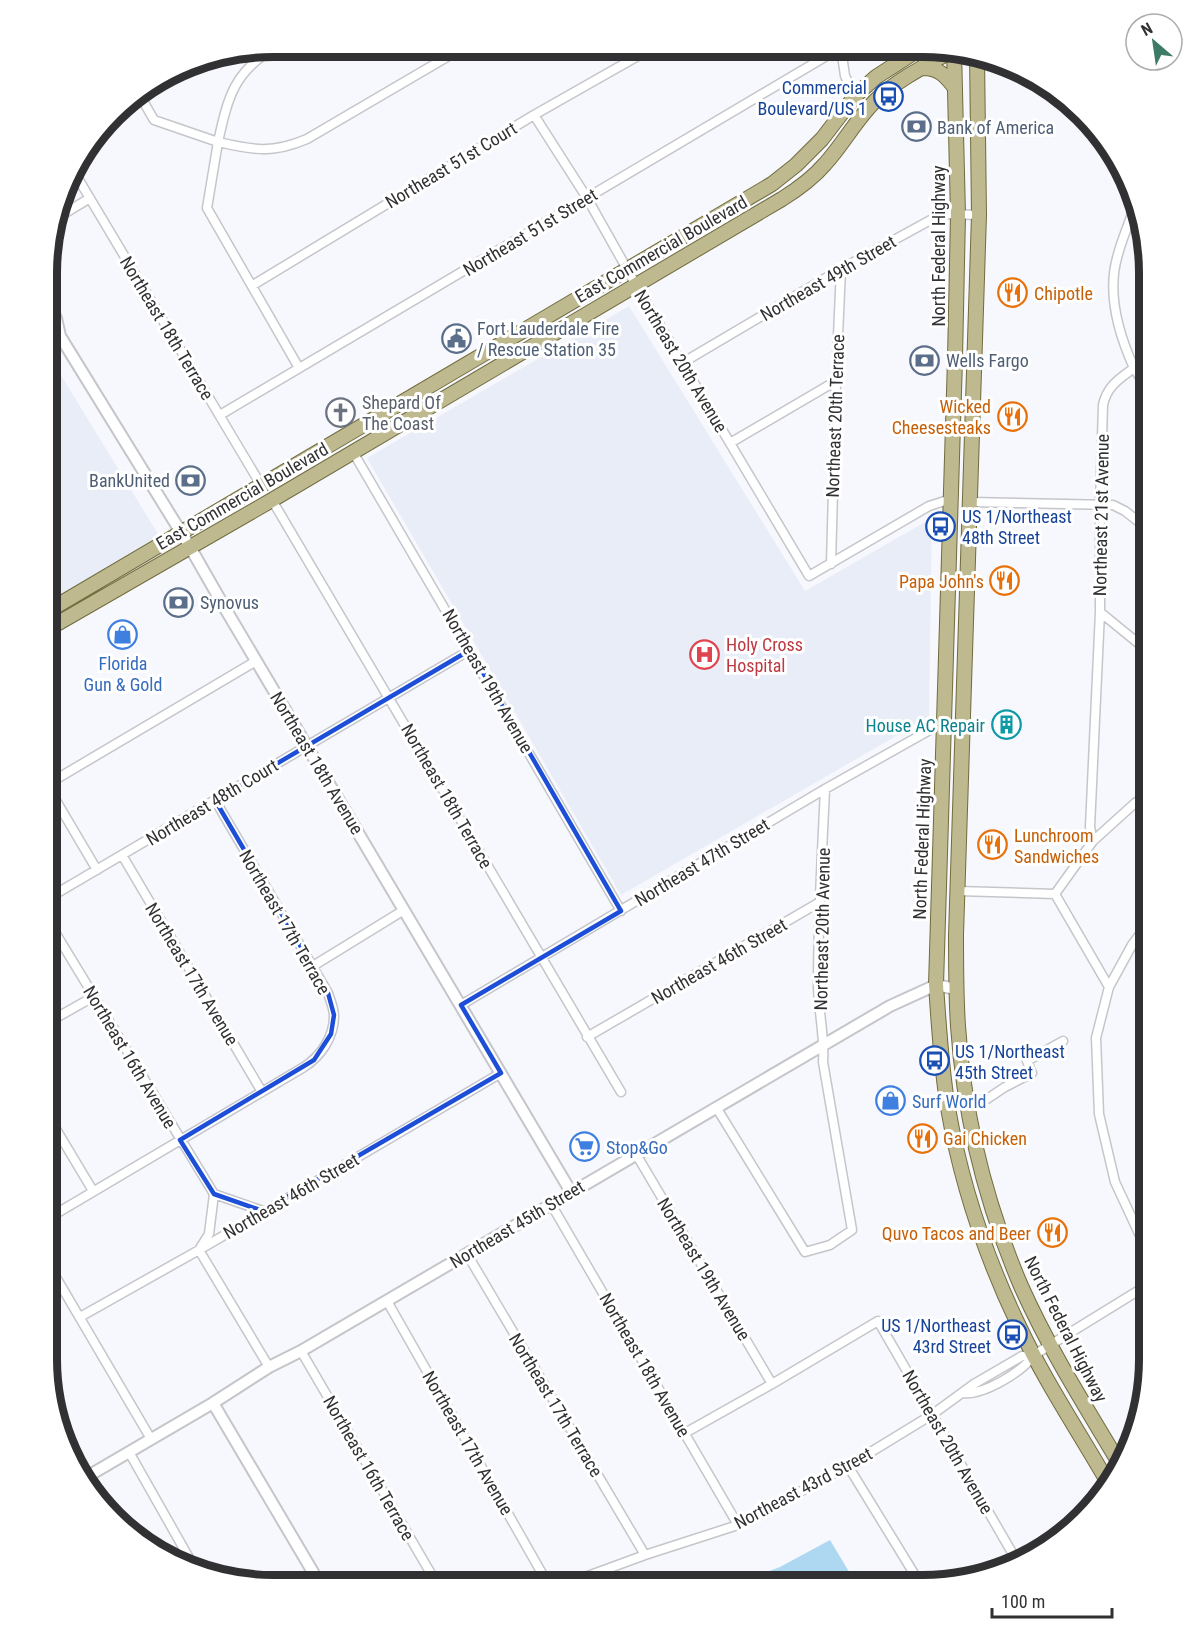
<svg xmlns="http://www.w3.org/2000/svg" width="1196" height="1632" viewBox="0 0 1196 1632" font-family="'Roboto Condensed',sans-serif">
<rect width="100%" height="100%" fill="#f7f8fd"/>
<path fill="#e9edf8" d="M629 306 805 591 932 518 929 717 621 895 367 458Z
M48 354 161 539 48 605Z"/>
<path fill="#aed7f1" d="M830 1540 857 1585H732L780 1567Z"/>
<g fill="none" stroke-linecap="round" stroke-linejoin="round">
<defs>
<path id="minor" d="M276 47C234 71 228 97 218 142 253 150 272 154 307 139L464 47
M841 48 845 76 855 96
M139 94 154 120 218 142 207 208 299 368
M534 115 587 198 636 285 809 576 929 506 951 499
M73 170 261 485
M57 218 90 198
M253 285 534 115 652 48
M48 346 60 336
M682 363 841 269 936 217 946 214 979 215
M1134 368 1149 392
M220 415 840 48
M730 443 836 381
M353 452 621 911
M272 500 621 1092
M970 502 1113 505 1125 511 1149 530
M831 564 836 381 841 269
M1100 612 1149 652
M48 784 256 661
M48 787 97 870
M1093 841 1090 827 1100 612V505L1103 405C1107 386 1119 379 1134 368 1119 335 1107 294 1117 258 1121 241 1129 224 1134 208
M122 855 262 1092
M958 891 1055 894
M1055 894 1109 987 1096 1038 1099 1114 1115 1182 1149 1255
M1055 894 1093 841 1135 803 1149 794
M47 899 470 650
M47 919 214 1194 209 1234 199 1250 269 1367
M313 966 404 910
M1109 987 1132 945 1149 922
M461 1005 825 789 944 722
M47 1023 93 997
M587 1037 820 902
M967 1103 987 1099 1005 1087 1032 1073 1027 1061 1063 1041
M716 1107 805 1252 830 1245 852 1230 823 1062C825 1036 818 1010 818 984 818 919 822 854 825 789
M47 1114 93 1191
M636 1154 772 1384
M214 1194 263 1211
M551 1204 738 1525
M47 1219 304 1067C321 1056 334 1037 334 1016 334 1008 330 1000 328 993L215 800
M467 1254 645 1555
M47 1262 151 1439
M387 1301 548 1584
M80 1317 199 1250 501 1073
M301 1351 437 1584
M962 1393C983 1396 1022 1372 1034 1355L1149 1284
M685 1433 772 1384 878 1321 1018 1563
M129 1452 193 1565
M848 1466 921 1585
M566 1584 645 1555 738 1525 848 1466 933 1414 974 1384 1022 1356 1034 1355"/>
<path id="tertiary" d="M48 305 56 318 60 336 190 547 226 610 571 1192
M213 1403 320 1584
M83 1479 213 1403 269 1367 301 1351 890 1006 936 985 956 989"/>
<path id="primary" d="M954 49 958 215 955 359 936 985C939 1026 941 1067 948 1108 961 1183 985 1255 1018 1324 1044 1380 1079 1432 1110 1486
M977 55 979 215 956 935C956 965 956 996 958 1026 964 1116 986 1204 1021 1286 1049 1349 1086 1407 1121 1466
M923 68C939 68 946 76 955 88
M48 611 772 184 796 165 822 139 855 96 876 77 921 48
M48 629 272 500 782 199C798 189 813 178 825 164 844 143 857 118 877 99 900 78 929 64 955 49"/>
</defs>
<use href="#minor" stroke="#c4c6ca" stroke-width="11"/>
<use href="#tertiary" stroke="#c4c6ca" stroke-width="14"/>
<use href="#primary" stroke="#716c3e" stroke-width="16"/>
<use href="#minor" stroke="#fff" stroke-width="8"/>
<use href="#tertiary" stroke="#fff" stroke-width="10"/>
<use href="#primary" stroke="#beb98f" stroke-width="14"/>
</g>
<path fill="none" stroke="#1d4ed8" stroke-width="4.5" stroke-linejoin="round" d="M470 650 621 911 461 1005 501 1073 263 1211 214 1194 180 1140 314 1060 331 1034 334 1015 328 993 215 800Z"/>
<defs>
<symbol id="bus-ring" viewBox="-11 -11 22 22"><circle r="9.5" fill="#fff" stroke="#1a4fb4" stroke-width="1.5"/><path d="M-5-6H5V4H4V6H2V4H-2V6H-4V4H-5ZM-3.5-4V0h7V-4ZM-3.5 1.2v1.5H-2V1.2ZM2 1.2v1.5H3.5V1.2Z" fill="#1a4fb4"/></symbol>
<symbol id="bank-ring" viewBox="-11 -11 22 22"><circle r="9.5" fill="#fff" stroke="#5c6f8a" stroke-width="1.5"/><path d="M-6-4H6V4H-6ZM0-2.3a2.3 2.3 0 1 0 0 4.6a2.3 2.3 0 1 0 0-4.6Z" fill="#5c6f8a"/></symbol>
<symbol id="restaurant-ring" viewBox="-11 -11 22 22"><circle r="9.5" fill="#fff" stroke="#e8710a" stroke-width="1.5"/><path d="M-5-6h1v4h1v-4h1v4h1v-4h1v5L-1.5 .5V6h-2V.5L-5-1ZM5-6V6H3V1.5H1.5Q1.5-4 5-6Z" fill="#e8710a"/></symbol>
<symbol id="civic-ring" viewBox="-11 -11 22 22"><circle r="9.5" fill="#fff" stroke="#5c6f8a" stroke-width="1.5"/><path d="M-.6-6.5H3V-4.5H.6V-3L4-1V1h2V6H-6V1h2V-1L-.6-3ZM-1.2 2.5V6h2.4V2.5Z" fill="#5c6f8a"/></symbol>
<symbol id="church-ring" viewBox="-11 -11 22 22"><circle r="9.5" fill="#fff" stroke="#6b7280" stroke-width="1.5"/><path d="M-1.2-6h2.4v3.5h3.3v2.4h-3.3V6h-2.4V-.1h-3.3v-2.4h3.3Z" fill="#6b7280"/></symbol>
<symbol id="shop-ring" viewBox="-11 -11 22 22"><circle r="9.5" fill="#fff" stroke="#3f7fe0" stroke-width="1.5"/><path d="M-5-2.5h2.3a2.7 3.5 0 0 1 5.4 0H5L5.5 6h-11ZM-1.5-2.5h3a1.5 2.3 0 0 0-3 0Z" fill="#3f7fe0"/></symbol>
<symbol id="hospital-ring" viewBox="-11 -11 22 22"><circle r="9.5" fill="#fff" stroke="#e0444e" stroke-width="1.5"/><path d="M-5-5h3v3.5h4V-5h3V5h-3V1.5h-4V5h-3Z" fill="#e0444e"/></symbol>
<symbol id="building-ring" viewBox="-11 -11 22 22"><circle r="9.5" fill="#fff" stroke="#0f9aa8" stroke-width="1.5"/><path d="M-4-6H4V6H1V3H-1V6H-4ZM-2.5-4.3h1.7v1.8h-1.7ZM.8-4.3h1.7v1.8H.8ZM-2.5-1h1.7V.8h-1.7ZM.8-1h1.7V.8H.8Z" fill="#0f9aa8"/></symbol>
<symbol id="supermarket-ring" viewBox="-11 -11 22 22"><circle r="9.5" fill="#fff" stroke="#3f7fe0" stroke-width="1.5"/><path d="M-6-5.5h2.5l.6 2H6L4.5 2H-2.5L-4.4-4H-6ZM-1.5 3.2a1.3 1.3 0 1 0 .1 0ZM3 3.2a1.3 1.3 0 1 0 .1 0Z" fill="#3f7fe0"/></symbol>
</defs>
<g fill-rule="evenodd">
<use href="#bus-ring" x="872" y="80" width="33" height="33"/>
<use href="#bank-ring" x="900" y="110" width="33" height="33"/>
<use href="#restaurant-ring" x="996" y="276" width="33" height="33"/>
<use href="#civic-ring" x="440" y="322" width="33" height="33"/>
<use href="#bank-ring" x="908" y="344" width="33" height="33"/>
<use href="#church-ring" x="324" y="396" width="33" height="33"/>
<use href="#restaurant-ring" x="996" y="400" width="33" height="33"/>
<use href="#bank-ring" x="174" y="464" width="33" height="33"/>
<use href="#bus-ring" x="924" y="510" width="33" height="33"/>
<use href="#restaurant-ring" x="988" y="564" width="33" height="33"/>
<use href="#bank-ring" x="162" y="586" width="33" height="33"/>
<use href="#shop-ring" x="106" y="618" width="33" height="33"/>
<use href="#hospital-ring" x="688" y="638" width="33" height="33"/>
<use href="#building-ring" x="990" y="708" width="33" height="33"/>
<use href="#restaurant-ring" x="976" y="828" width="33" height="33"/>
<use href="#bus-ring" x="918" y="1044" width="33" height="33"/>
<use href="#shop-ring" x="874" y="1084" width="33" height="33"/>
<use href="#restaurant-ring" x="906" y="1122" width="33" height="33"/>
<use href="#supermarket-ring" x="568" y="1130" width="33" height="33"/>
<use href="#restaurant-ring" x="1036" y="1216" width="33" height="33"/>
<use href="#bus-ring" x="996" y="1318" width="33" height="33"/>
</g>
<g text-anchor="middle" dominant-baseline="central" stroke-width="6" stroke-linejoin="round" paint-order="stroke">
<g font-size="18" fill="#164399" stroke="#fff" text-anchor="end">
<text x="867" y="87">Commercial<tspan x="867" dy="21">Boulevard/US 1</tspan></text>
<text x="962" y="516" text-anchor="start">US 1/Northeast<tspan x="962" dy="21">48th Street</tspan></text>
<text x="955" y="1051" text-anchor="start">US 1/Northeast<tspan x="955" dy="21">45th Street</tspan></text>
<text x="991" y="1325">US 1/Northeast<tspan x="991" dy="21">43rd Street</tspan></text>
</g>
<g font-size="18" fill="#4e5e75" stroke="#fff" text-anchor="start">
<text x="937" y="127">Bank of America</text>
<text x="477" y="328">Fort Lauderdale Fire<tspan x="477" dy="21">/ Rescue Station 35</tspan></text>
<text x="946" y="360">Wells Fargo</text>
<text x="170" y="480" text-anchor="end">BankUnited</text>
<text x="200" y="602">Synovus</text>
</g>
<g font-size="18" fill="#313133" stroke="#fff">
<text transform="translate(451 165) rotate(-31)">Northeast 51st Court</text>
<text transform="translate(530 232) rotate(-31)">Northeast 51st Street</text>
<text transform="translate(938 246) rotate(-90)">North Federal Highway</text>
<text transform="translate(661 249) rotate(-30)">East Commercial Boulevard</text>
<text transform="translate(828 278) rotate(-30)">Northeast 49th Street</text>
<text transform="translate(167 328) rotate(59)">Northeast 18th Terrace</text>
<text transform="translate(681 361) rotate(59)">Northeast 20th Avenue</text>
<text transform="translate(835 416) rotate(-88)">Northeast 20th Terrace</text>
<text transform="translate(242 496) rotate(-30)">East Commercial Boulevard</text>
<text transform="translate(1101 515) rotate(-89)">Northeast 21st Avenue</text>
<text transform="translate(488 681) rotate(60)">Northeast 19th Avenue</text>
<text transform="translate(317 763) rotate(59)">Northeast 18th Avenue</text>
<text transform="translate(447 796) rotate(60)">Northeast 18th Terrace</text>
<text transform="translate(212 802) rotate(-31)">Northeast 48th Court</text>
<text transform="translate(922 839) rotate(-88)">North Federal Highway</text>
<text transform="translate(702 862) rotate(-31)">Northeast 47th Street</text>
<text transform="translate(285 922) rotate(60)">Northeast 17th Terrace</text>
<text transform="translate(822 929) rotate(-89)">Northeast 20th Avenue</text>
<text transform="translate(719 961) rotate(-30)">Northeast 46th Street</text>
<text transform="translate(192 974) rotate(59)">Northeast 17th Avenue</text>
<text transform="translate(130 1057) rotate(59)">Northeast 16th Avenue</text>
<text transform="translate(291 1196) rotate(-30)">Northeast 46th Street</text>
<text transform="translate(517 1224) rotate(-31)">Northeast 45th Street</text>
<text transform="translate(704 1269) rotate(59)">Northeast 19th Avenue</text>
<text transform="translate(1066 1329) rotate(63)">North Federal Highway</text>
<text transform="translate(645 1365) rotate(60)">Northeast 18th Avenue</text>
<text transform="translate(556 1405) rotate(59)">Northeast 17th Terrace</text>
<text transform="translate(948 1442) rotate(60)">Northeast 20th Avenue</text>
<text transform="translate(468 1443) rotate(60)">Northeast 17th Avenue</text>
<text transform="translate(369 1468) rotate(60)">Northeast 16th Terrace</text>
<text transform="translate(803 1488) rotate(-28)">Northeast 43rd Street</text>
</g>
<g font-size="18" fill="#c56008" stroke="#fff" text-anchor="start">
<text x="1034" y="293">Chipotle</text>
<text x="991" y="406" text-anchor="end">Wicked<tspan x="991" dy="21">Cheesesteaks</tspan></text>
<text x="984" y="581" text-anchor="end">Papa John's</text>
<text x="1014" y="835">Lunchroom<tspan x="1014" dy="21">Sandwiches</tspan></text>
<text x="943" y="1138">Gai Chicken</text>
<text x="1031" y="1233" text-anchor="end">Quvo Tacos and Beer</text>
</g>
<g font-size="18" fill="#5b616d" stroke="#fff" text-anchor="start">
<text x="362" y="402">Shepard Of<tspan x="362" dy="21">The Coast</tspan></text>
</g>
<g font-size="18" fill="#be3a42" stroke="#fff" text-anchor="start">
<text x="726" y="644">Holy Cross<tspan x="726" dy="21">Hospital</tspan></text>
</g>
<g font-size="18" fill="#366cbe" stroke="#fff" text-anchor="start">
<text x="123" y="663" text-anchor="middle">Florida<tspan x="123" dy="21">Gun &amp; Gold</tspan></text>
<text x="912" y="1101">Surf World</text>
<text x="606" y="1147">Stop&amp;Go</text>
</g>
<g font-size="18" fill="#0d838f" stroke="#fff" text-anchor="end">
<text x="985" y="725">House AC Repair</text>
</g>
</g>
<path d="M0 0H1196V1632H0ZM273 57H923A216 216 0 0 1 1139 273V1359A216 216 0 0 1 923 1575H273A216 216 0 0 1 57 1359V273A216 216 0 0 1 273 57Z" fill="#fff" fill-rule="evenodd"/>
<path fill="none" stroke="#313133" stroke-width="8" d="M273 57H923A216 216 0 0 1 1139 273V1359A216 216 0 0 1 923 1575H273A216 216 0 0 1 57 1359V273A216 216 0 0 1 273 57Z"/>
<g transform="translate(1154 42) rotate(331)"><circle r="28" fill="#ffffff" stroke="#adadad" stroke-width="1.5"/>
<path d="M0-4.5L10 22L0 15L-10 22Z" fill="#3e7b66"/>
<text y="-9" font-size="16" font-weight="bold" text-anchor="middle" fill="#313133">N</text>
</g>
<path d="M992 1608v9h120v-9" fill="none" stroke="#313133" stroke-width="3"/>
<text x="1001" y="1608" font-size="18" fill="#313133" stroke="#ffffff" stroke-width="4.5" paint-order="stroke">100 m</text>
</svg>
